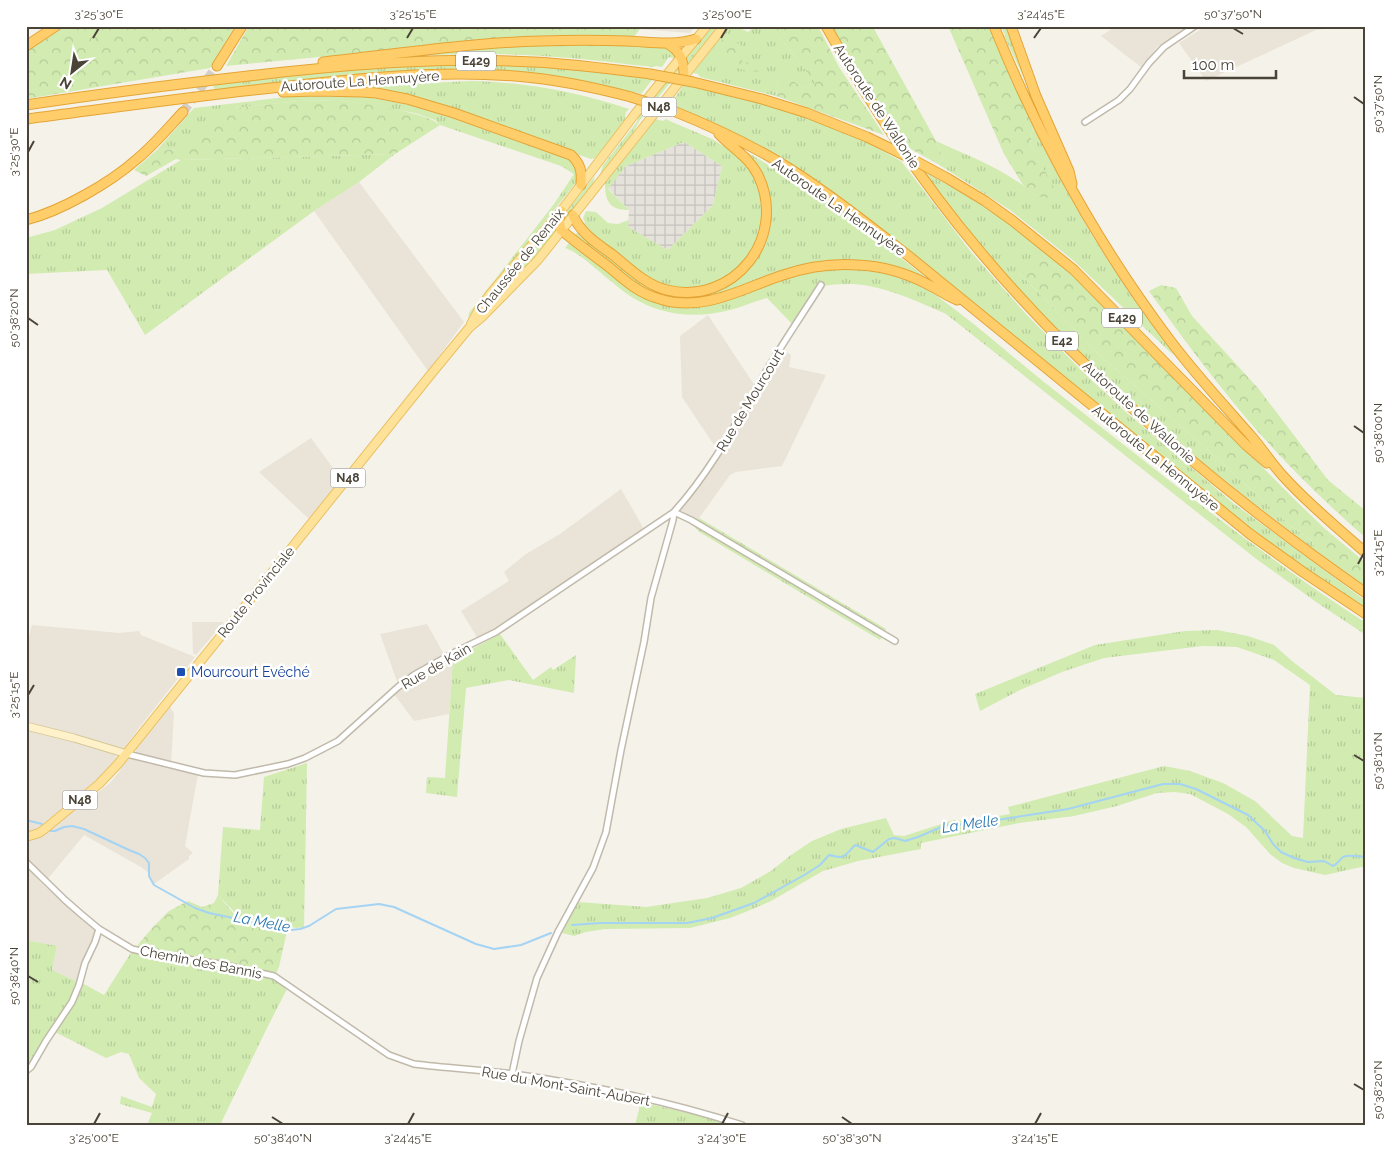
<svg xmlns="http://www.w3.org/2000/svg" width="1392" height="1151" viewBox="0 0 1392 1151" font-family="Raleway,sans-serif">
<defs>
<pattern id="industrial-grid" width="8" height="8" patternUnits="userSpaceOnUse" patternTransform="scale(1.25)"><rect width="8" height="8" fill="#e5e1db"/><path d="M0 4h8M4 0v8" fill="none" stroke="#c6c2bd"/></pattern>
<pattern id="grass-tufts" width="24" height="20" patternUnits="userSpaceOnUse" patternTransform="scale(1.25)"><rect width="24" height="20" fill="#d1ebb1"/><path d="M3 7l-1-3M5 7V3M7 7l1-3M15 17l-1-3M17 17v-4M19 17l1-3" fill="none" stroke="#b5cb99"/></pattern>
<pattern id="forest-crowns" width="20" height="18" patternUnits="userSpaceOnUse" patternTransform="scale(1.25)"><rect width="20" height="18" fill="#d1ebb1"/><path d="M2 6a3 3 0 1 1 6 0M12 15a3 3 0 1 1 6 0" fill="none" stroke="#b5cb99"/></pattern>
</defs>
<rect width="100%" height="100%" fill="#f5f2ea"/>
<path fill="#e9e4d7" d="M642 26H696L690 33 640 29Z
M1116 26H1189L1157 47 1142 68 1101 36Z
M1206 26H1348L1316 30 1206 81 1179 43Z
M359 182 464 322 428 371 314 211Z
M708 315 755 386 718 451 682 397 680 336Z
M781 348 791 355 789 367 826 375 782 466 736 472 730 475 697 521 680 510 716 461Z
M311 438 341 479 309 519 259 472Z
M621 489 644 529 528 608 488 634 478 639 461 611 509 581 504 572 526 554 560 534Z
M192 622H224L196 655 193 653Z
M427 624 445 656 398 684 380 634Z
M32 625 119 633 139 631 141 635 195 657 142 724 123 750 26 723V648Z
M453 659 449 714 414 721 394 694 421 674Z
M170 707 174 714 171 763 136 754V748Z
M26 729 113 753 117 757 114 763 102 775 37 829 26 834Z
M129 757 198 774 185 846 193 853 189 856V859L154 884 149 873 141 867 84 835 46 881 26 858V841L43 835 110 783 119 772Z
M26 865 42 884 96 931 95 938 78 982 52 970 57 946 26 940Z"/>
<path fill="url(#industrial-grid)" d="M684 142 722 166 713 205 668 250 628 227 629 210 608 188 626 166Z"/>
<path fill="url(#grass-tufts)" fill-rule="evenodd" d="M710 26H719L686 68 684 58Z
M729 26H736L748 32 755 26H770L794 55 816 83 804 88 779 74 776 96 700 77 698 74 693 73ZM744 47 739 60 762 68 719 56Z
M1001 26H1009L1024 78 1004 36 1005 35Z
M597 42 668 47 677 56 675 59 669 57 662 67 656 66 653 67C616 63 580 58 542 56 499 53 455 54 411 56L509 46Z
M467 64 554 66 645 76 652 80 641 94 635 92 633 94 518 73 218 90 213 88 216 83 360 68Z
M679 67 677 74 640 120 630 138 599 178 603 165 637 122 639 114 675 69Z
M472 81C525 82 578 92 629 109L626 112 624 123 595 158 591 159 450 109 336 88V87Z
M684 85 695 86 777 107 823 122 868 143 873 146 901 161 971 252 1025 313 1084 373 1127 413 1233 503 1366 601V608L1318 577 1255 532 900 245 803 174 675 108 674 105 670 104Z
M295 96 367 97 420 107 572 160 578 166V180L468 318 469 313 554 204 574 174 561 166 440 125 435 120 415 113 339 100 298 101 235 108 179 149 157 150 194 108Z
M655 119 663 121 666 119 672 122 712 139 736 154 745 151 802 185 854 221 929 280 925 288C967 316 1004 350 1044 382 1150 465 1253 550 1366 623V635L1316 602 1255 558 946 314C921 303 896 291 869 286 854 283 837 284 822 286L796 328 767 298C754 301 743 307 730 310 696 319 661 316 630 296 624 292 618 287 612 282 600 273 579 252 565 248L585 223 583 218 586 211 596 212 608 223 618 224 629 220 628 227 668 250 713 205 722 166 684 142 626 166 608 189 629 210C610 210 605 202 605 183Z
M1033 127C1048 155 1062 184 1078 211 1107 262 1141 310 1176 356L1170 352 1074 261 1010 210 938 164 943 159 936 141C971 157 1007 170 1036 196L1056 193 1030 144Z
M395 154 359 182 314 211 145 335 107 270 26 274V238L55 230 102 208 181 160Z
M923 171 955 189 959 190C997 215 1033 241 1067 271L1043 260 1019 273 1103 358 1209 451 1293 528 1310 539 1320 554C1218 477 1118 397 1031 303 993 261 957 216 923 171Z
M595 176 593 184 565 220 563 219 564 214Z
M559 216 556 227 557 230 530 263 473 322Z
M699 518 886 629 880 640 701 533 693 526Z
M1217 630 1248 636 1274 645 1292 661 1336 695 1366 698V866L1325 875 1294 868 1282 863 1270 854 1246 827 1228 814 1190 794 1174 792 1157 793 1117 806 1074 816 1019 823 921 843V849L858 861 823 871 771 901 748 911 730 918 690 928 605 929 586 932 574 936 562 933 578 902 646 907 707 898 741 888 771 871 791 855 812 841 841 829 886 818 894 835 904 836 954 820 967 821 1010 814 1008 807 1164 766 1190 771 1223 783 1255 801 1292 836 1303 838 1310 685 1274 660 1237 647 1203 646 1104 658 1062 672 1020 690 980 711 975 694 1095 645 1185 631Z
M500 634 533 680 551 667 553 670 576 655 574 693 509 680 466 688 457 797 426 793 427 777 445 778 453 659Z
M307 763 304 927 297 928 290 927 240 918 218 895 223 827 260 830 264 777Z
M26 940 57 946 52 970 78 982 71 1001 26 1069Z
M132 951 151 956 243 971 272 978 288 987 267 1028 220 1125H147L152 1113 120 1104 121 1096 152 1107 156 1094 139 1078 129 1054 121 1052 106 1058 55 1032 73 1005 82 983 104 995Z
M641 1102 701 1116 731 1125H635Z"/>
<path fill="url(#forest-crowns)" d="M63 26H235L210 68 26 99V51L54 33Z
M249 26H642L634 37 593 35 536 36 226 66Z
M770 26H818L839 67 884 135 776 96 779 73 804 88 815 83 794 55Z
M832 26H876L873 27 936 141 943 159 938 164 907 147 876 104Z
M948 26H990L1033 127 1030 144 1057 193 1050 198 1036 196 1023 185 1004 154Z
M725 36 744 47 740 60 763 67 761 71 751 72 729 66 719 57V44Z
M339 100C361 104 425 111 440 125L395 154 181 160 176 159 146 176 134 170 157 150 179 149 218 116 235 108 298 101Z
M1043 260 1067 271 1081 283 1292 497 1324 528 1366 563V587L1320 554 1310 539 1293 528 1209 451 1103 358 1019 273 1026 264Z
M1161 285 1176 288 1192 316 1258 388 1328 480 1366 511V538C1313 492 1263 441 1220 386 1195 355 1172 323 1149 291Z
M218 895 240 921 287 931 279 967 276 973 185 956 148 952 136 947 153 927 169 911 188 901 202 907 214 903Z"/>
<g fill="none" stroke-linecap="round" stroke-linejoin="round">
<path stroke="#a4d3f4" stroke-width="2" d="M26 820 42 824
M51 831H55L64 827 72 826 84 829 129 850 139 854 145 858 149 863V876L154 885 195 908 209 913 291 930 300 929 309 926 336 909 379 904 394 907 476 944 494 949 521 945 551 933
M572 925 600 923H687L712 918 754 903 806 874 820 865 829 855C845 859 843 858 855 845L873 852 889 839 895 838 905 841 918 837 946 825 971 824 1068 809 1163 784H1180L1196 789 1248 815 1265 831 1273 844 1281 852 1294 858 1308 862 1324 861 1333 866C1338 864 1339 860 1343 857 1350 854 1359 857 1366 857"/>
<path stroke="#d3cfc6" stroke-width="9" stroke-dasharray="9 4.5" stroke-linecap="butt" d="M183 112 217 66"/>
<defs>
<path id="street" d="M1085 122 1119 100 1130 89 1149 63 1164 47 1195 26
M674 512 691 520 895 641
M127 754 204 773 235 775 288 764 305 758 338 741 398 687 414 675 457 651 496 632 674 512C711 471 736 423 764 375 782 344 802 315 821 285
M26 862 65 900 81 914 99 929 132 949 153 954 220 964 274 976 389 1055 414 1064C447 1068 481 1070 514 1074 591 1085 667 1101 742 1125
M26 1071 31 1067 46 1041 72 1002 79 985 85 963 95 942 99 929
M512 1074 519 1041 537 978 558 932 593 868 606 832 621 750 644 642 651 598 673 520 674 512"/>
<path id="secondary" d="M26 726 74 738 127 754"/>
<path id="primary" d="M471 324 478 311 490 294 561 211 635 114 681 57 707 26
M26 837 39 833 46 828 99 784 118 764 432 373 469 328 482 317 538 260 724 26"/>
<path id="highway" d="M826 26C870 104 920 180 978 249 1089 382 1224 494 1366 593
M994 26C1039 138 1097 243 1169 339 1195 374 1224 405 1252 437 1263 450 1272 464 1283 476 1308 504 1338 528 1366 553
M1011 26 1036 96 1069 171 1072 184
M668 44C681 51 684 62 684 75
M26 46 56 26
M323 62C395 54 468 43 540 41 569 40 599 40 628 41 652 42 672 46 696 39
M217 66 242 26
M693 82 762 99 807 113 867 137
M283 92 317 91 362 92 376 93 407 99 454 113 571 155C581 164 582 172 581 185
M26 105C106 93 186 83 266 74 354 64 444 57 534 62 573 64 611 69 650 74
M671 110C711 126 750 144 787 167 830 194 870 226 910 257L1250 534 1303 572 1366 614
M26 119C111 108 196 96 281 87 359 78 438 70 515 76 554 79 593 87 631 97
M947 178 985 201 1013 221 1074 270 1246 445 1267 463
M561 211 559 221 561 230C577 243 593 255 609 267 624 280 640 294 660 299 703 313 743 288 783 275 807 267 832 263 858 265 881 266 906 273 927 284 937 289 946 295 957 300
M573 215C580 233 598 244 613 255 629 268 646 285 667 290 734 306 788 237 758 175 749 157 732 148 719 134
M26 220C61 211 110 183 137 159 154 145 168 128 183 112"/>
</defs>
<use href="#street" stroke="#c1baab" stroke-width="8"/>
<use href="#secondary" stroke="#d7c798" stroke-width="9"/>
<use href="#primary" stroke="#e9c164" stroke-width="10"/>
<use href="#highway" stroke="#e4a435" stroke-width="11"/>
<use href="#street" stroke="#fff" stroke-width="5"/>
<use href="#secondary" stroke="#fff2ca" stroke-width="7"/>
<use href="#primary" stroke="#ffe299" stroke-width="8"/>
<use href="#highway" stroke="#ffce6b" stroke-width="9"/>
<defs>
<path id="highway-bridge" d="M650 74 693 82
M631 97 671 110
M867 137 908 157 947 178"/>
</defs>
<use href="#highway-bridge" stroke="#e4a435" stroke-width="11" stroke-linecap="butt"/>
<use href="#highway-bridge" stroke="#ffce6b" stroke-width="9"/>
</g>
<path fill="none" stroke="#4a4337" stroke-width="2" d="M1233 28 1243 34M93 38 99 28M407 38 413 28M721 38 727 28M1034 38 1041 28M1354 97 1364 104M28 152 34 141M28 318 38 325M1354 426 1364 433M1358 564 1364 553M28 695 34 685M1354 755 1364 761M28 976 38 982M1354 1084 1364 1090M272 1117 283 1124M842 1117 852 1124M94 1124 100 1113M408 1124 414 1113M722 1124 728 1113M1035 1124 1041 1113"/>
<rect fill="#1a4fb4" stroke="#fff" stroke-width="2" x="176" y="667" width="10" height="10" rx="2.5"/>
<g text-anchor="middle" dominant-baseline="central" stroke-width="5" stroke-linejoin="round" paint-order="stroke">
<g fill="#fff" stroke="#807b73" stroke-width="1">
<rect x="456" y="51.5" width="40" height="19" rx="4"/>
<rect x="641.5" y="97.5" width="35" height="19" rx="4"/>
<rect x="1102" y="308.5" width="40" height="19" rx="4"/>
<rect x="1046" y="331.5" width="32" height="19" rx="4"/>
<rect x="330.5" y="468.5" width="35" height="19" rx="4"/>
<rect x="62.5" y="790.5" width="35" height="19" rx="4"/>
</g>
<g font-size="12" font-weight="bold" fill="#4a4337">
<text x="476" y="61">E429</text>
<text x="659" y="107">N48</text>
<text x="1122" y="318">E429</text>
<text x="1062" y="341">E42</text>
<text x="348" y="478">N48</text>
<text x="80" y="800">N48</text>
</g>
<g font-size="14" fill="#4a4337" stroke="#fff">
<text transform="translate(360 81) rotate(-4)">Autoroute La Hennuyère</text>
<text transform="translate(877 106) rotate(57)">Autoroute de Wallonie</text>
<text transform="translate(839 207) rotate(35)">Autoroute La Hennuyère</text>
<text transform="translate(520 261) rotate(-51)">Chaussée de Renaix</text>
<text transform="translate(750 400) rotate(-59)">Rue de Mourcourt</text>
<text transform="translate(1139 412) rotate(42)">Autoroute de Wallonie</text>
<text transform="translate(1156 458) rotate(39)">Autoroute La Hennuyère</text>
<text transform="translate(256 592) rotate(-51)">Route Provinciale</text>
<text transform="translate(436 666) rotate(-30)">Rue de Kain</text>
<text transform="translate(201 962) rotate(11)">Chemin des Bannis</text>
<text transform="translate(566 1086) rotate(10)">Rue du Mont-Saint-Aubert</text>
</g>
<g font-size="14" fill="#164399" stroke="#fff" text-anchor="start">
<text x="191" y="672">Mourcourt Evêché</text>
</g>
<g font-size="15" font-style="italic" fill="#2a79b2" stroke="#fff">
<text transform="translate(970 824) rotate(-8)">La Melle</text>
<text transform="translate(262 922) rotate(11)">La Melle</text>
</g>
</g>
<rect width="1392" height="1151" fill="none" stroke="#ffffff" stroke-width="55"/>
<g transform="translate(72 72) rotate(210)" stroke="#ffffff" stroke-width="4" paint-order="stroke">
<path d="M0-4L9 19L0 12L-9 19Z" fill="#4a4337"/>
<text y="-8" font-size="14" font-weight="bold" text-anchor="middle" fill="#4a4337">N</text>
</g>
<path d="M1184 70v8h92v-8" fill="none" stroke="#4a4337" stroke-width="2.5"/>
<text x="1192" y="70" font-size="15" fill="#4a4337" stroke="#ffffff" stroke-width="4" paint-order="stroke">100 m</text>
<rect x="28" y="28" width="1336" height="1096" fill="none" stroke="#4a4337" stroke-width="2"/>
<g font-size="12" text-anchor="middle" fill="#4a4337">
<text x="99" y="18">3°25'30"E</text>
<text x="413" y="18">3°25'15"E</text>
<text x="727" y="18">3°25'00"E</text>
<text x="1041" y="18">3°24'45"E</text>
<text x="1233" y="18">50°37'50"N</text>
<text transform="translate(1378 104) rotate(-90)" y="4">50°37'50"N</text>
<text transform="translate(14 152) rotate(-90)" y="4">3°25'30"E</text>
<text transform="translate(14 318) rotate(-90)" y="4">50°38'20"N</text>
<text transform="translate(1378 433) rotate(-90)" y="4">50°38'00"N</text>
<text transform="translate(1378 553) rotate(-90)" y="4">3°24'15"E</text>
<text transform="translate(14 695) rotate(-90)" y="4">3°25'15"E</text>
<text transform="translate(1378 761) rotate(-90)" y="4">50°38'10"N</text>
<text transform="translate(14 976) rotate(-90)" y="4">50°38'40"N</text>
<text transform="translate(1378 1090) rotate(-90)" y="4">50°38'20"N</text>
<text x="94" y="1142">3°25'00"E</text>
<text x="283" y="1142">50°38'40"N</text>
<text x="408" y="1142">3°24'45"E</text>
<text x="722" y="1142">3°24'30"E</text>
<text x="852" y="1142">50°38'30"N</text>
<text x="1035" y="1142">3°24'15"E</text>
</g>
</svg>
